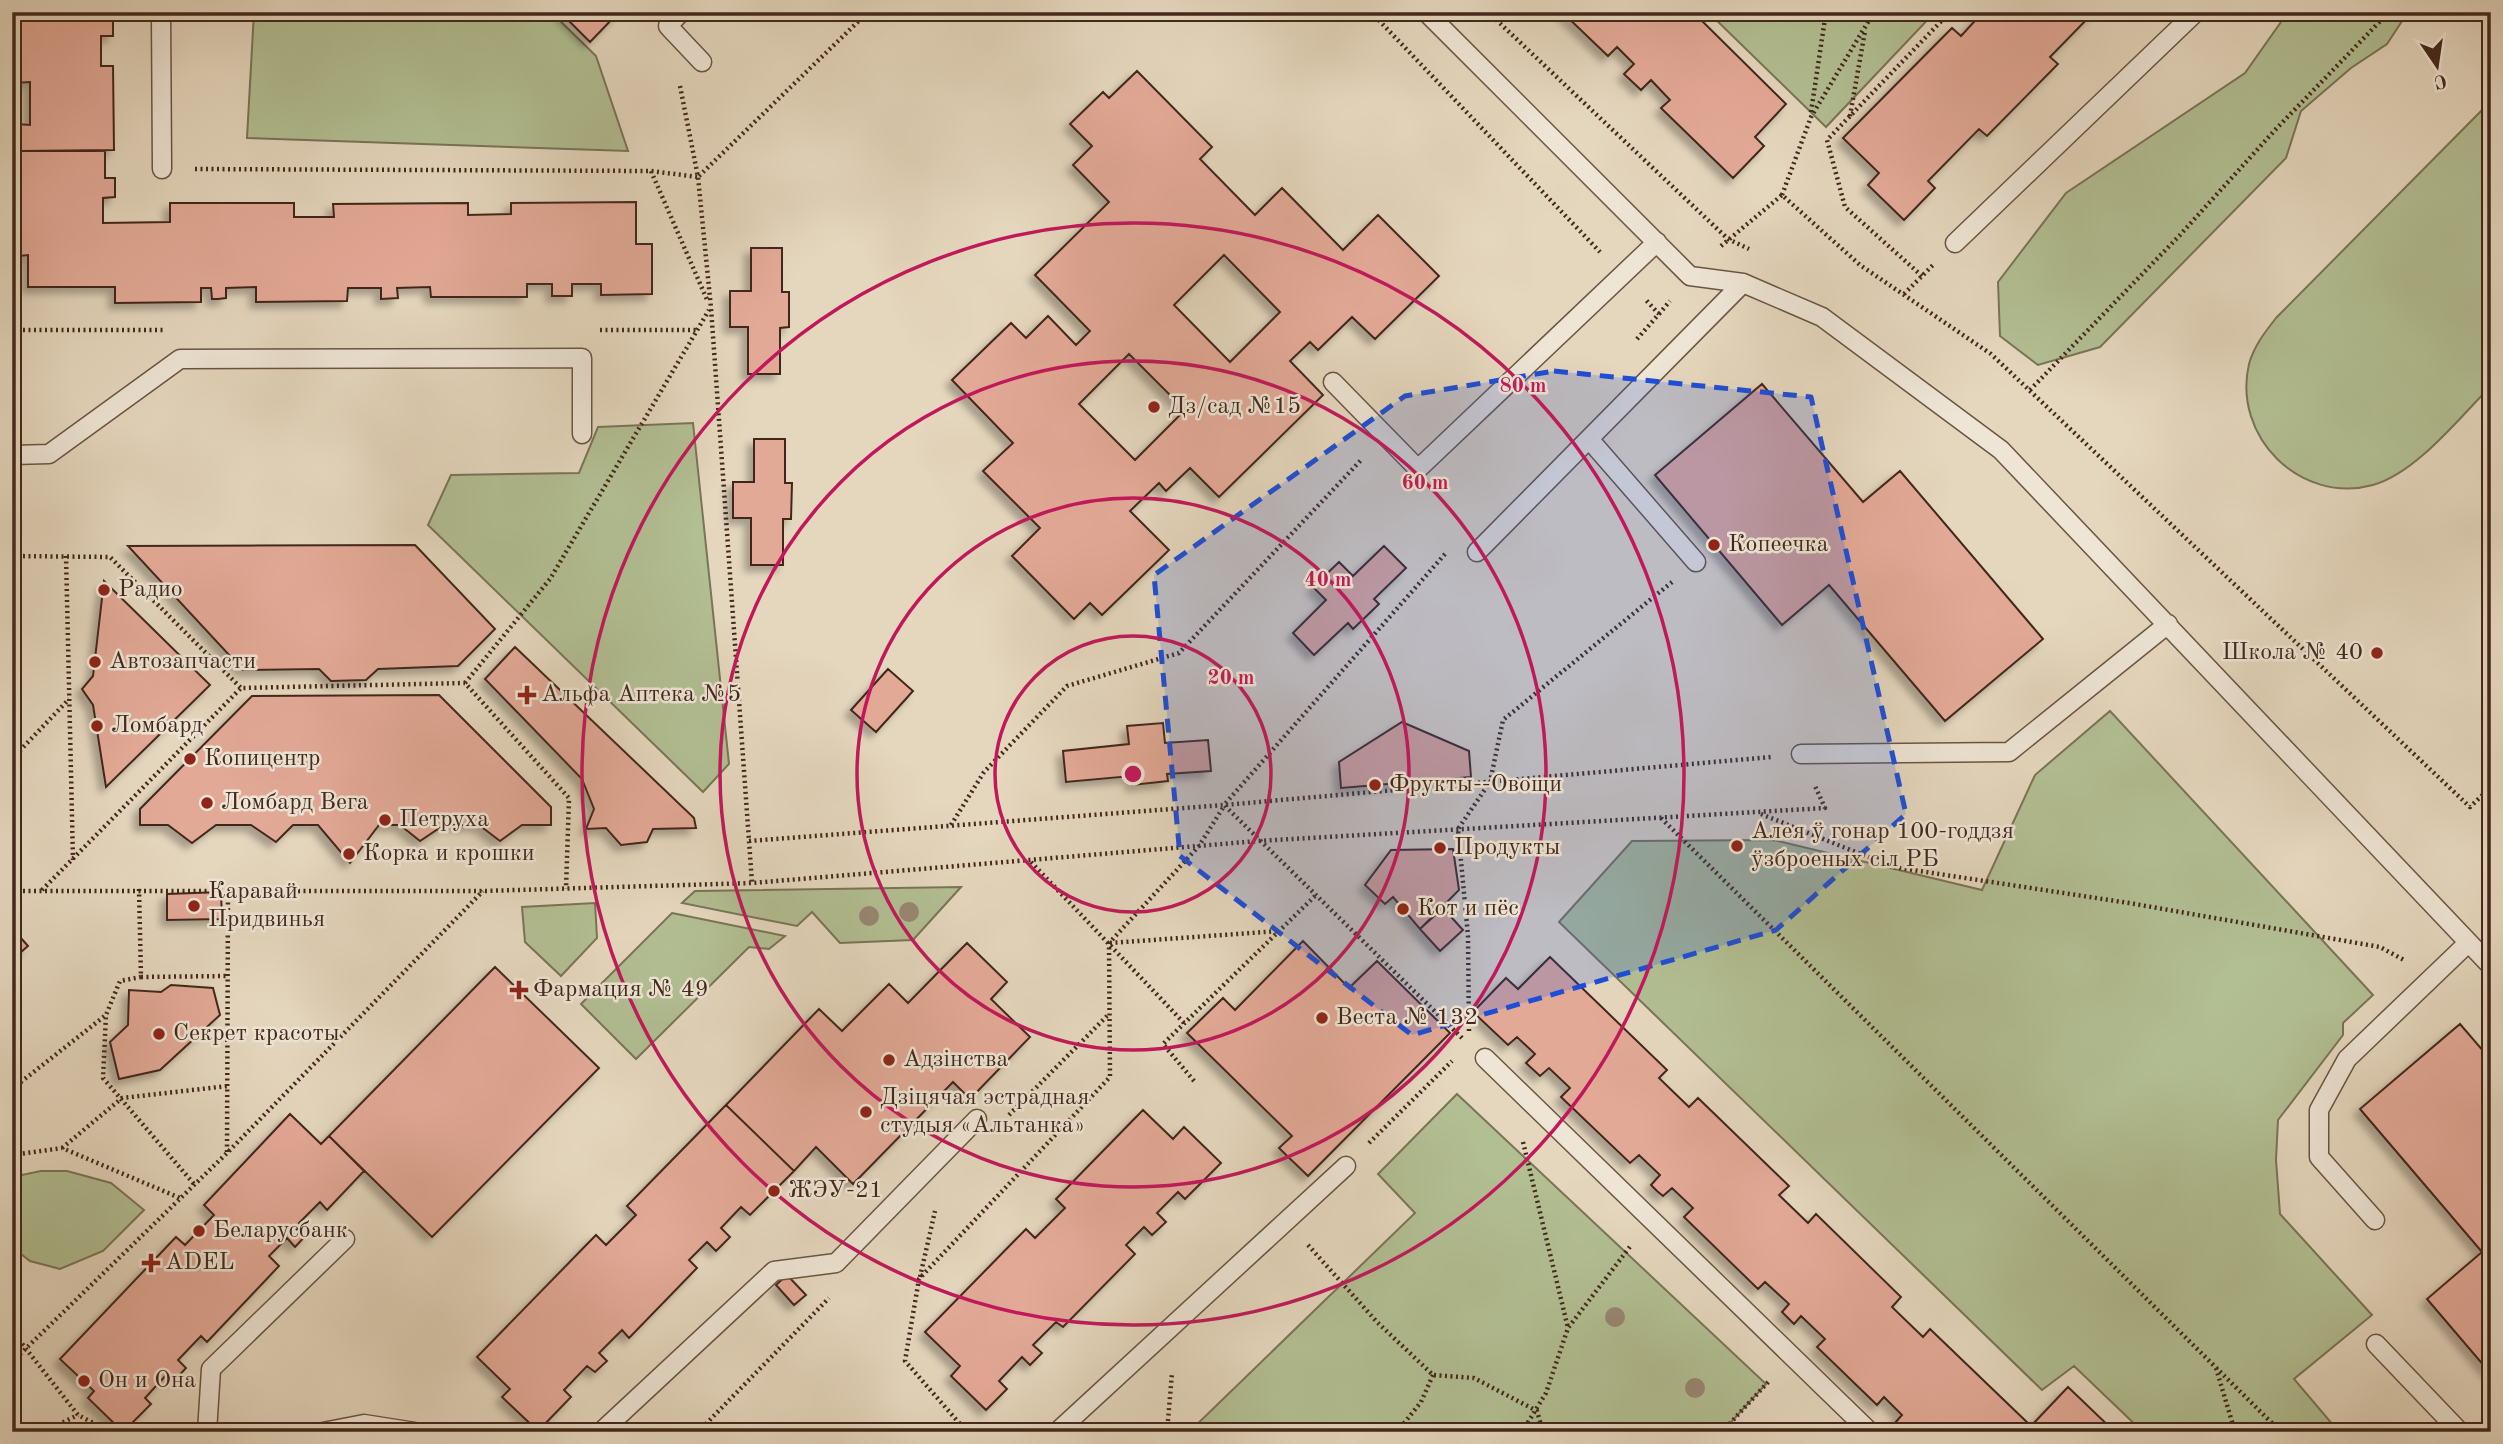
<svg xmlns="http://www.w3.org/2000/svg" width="2503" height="1444" viewBox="0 0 2503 1444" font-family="'Old Standard TT',serif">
<defs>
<filter id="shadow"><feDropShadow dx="-6" dy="6" stdDeviation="3.5" flood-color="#0004"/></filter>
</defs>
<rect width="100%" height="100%" fill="#e5d7be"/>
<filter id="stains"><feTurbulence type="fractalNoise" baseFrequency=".00286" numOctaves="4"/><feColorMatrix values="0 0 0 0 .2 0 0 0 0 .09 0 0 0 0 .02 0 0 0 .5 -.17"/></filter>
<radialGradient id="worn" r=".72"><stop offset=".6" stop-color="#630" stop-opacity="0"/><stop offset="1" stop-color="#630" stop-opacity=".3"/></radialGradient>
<path fill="#b2bf93" stroke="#7a7458" stroke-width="2" d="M254 12H551L596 56 628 151 247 138Z
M1708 12H1935L1826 127Z
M2288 12H2408L2387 44 2351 68 2301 111 2286 158 2100 347 2038 365 2000 336 1998 282 2066 193 2245 73Z
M2491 101V386C2459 418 2416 473 2373 485 2300 505 2232 436 2249 364 2254 346 2265 332 2276 318Z
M693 423 729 764 703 792 428 525 451 475 579 473 598 427Z
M2110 711 2373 995 2343 1023V1035L2278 1120 2276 1160 2280 1214 2372 1315 2294 1379 2339 1432H2143L2074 1366 2042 1390 1559 922 1632 841 1774 840 1982 890 2035 775Z
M961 887 913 940 840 943 812 912 797 926 682 903 695 891Z
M595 903 597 938 561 976 525 942 522 907Z
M672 913 785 936 769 949 749 947 636 1059 581 1004Z
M1457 1094 1766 1384 1722 1432H1189L1415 1213 1378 1174Z
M41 1171H67L111 1183 144 1210 103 1251 60 1269 30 1261 12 1247V1177Z"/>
<path fill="#e3a997" stroke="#43281c" stroke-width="2" fill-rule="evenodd" filter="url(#shadow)" d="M15 12H100V20L113 19V36H101V66H113L114 150 19 151 18 124 30 125V82L15 83Z
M560 12H619L590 42Z
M1693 12 1786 104 1755 137 1764 146 1733 178 1661 108 1670 100 1651 80 1641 90 1624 74 1634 64 1617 47 1608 56 1563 13Z
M1983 12H2094L2050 57 2058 64 1987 136 1979 129 1928 181 1935 188 1904 220 1868 185 1879 173 1843 138 1952 28 1961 36Z
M1137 71 1212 147 1200 159 1255 215 1282 188 1343 250 1378 215 1439 276 1375 339 1352 317 1318 350 1310 342 1290 361 1323 395 1219 497 1190 468 1166 491 1159 483 1130 511 1169 550 1102 615 1090 603 1074 619 1012 556 1040 528 983 471 1013 443 952 380 1011 323 1026 338 1048 316 1076 345 1090 331 1035 275 1109 202 1073 165 1092 146 1070 124 1103 92 1109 98ZM1224 255 1280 312 1230 362 1174 305ZM1129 354 1185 410 1135 460 1079 404Z
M19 151H105V178H115V197L103 198V223L170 222V203H294V217H334L333 204 468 203V215L511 214V203L636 202V244H652V294L601 295V284H572V296H552V284H527V297H431L430 287 397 288 398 298 381 299V288H348L347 301 256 302V287L226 288V298L218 299H212L211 288H201V302L115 303V287H28V255L19 256Z
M751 248H782V292H789V327L780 328V374H748V327H730V291H751Z
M1762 384 1863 502 1900 471 2043 639 1945 721 1829 585 1782 625 1655 475Z
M754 439H785V483H792L791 519H783V565H751V518H733V482H754Z
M415 545 495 629 458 666 378 669 366 680 331 681 319 669 243 670 128 546Z
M1384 546 1406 568 1374 599 1379 604 1353 629 1348 623 1314 655 1293 633 1326 600 1313 587 1339 562 1353 576Z
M104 581 210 685 106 787 93 705 82 689 93 676Z
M515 647 694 818 696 828 653 829 647 842 621 845 606 828 586 829 594 809 582 779 485 679Z
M888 669 913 691 876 732 851 710Z
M439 695 551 807V825H522L500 841 479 825H444L420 841 400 825H379L350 863 318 825H293L276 842 251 825H216L192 843 168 825H140V809L252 696Z
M1402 722 1469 751 1471 777 1341 788 1339 762Z
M1163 723 1165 743 1208 740 1211 771 1167 774 1168 781 1132 785 1131 776 1066 782 1063 751 1129 744 1127 726Z
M1453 849 1459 890 1420 929 1393 897 1385 904 1365 885 1391 850Z
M221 892 222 919 167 920V894Z
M1443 908 1463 930 1440 951 1420 929Z
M12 928 28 946 12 960Z
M1303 941 1349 988 1377 961 1450 1033 1308 1176 1279 1148 1292 1136 1187 1033 1223 998 1235 1010Z
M967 943 1007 982 991 999 1030 1037 970 1099 953 1082 853 1184 816 1147 794 1171 726 1105 819 1009 842 1031 889 984 908 1003Z
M1550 957 1667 1070 1659 1078 1689 1107 1698 1098 1789 1186 1779 1195 1808 1223 1816 1214 1901 1297 1892 1307 1923 1337 1930 1329 2031 1426 2068 1387 2115 1432H1919L1916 1429 1913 1432H1902L1894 1424 1902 1415 1884 1397 1877 1405 1817 1347 1825 1339 1801 1316 1794 1324 1782 1312 1789 1304 1765 1282 1758 1289 1684 1217 1693 1208 1672 1188 1663 1196 1657 1191 1651 1185 1660 1175 1639 1155 1630 1163 1561 1097 1570 1088 1549 1068 1540 1076 1526 1063 1535 1054 1517 1037 1508 1045 1473 1012 1506 978 1518 989Z
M495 967 599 1068 432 1237 329 1136Z
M171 985 213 988 220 1015 160 1070 119 1079 110 1042 128 1025 129 990 161 992Z
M2460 1024 2491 1060V1374L2427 1299 2482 1252 2360 1109Z
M726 1105 794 1171 750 1215 741 1207 721 1228 730 1237 716 1251 707 1242 689 1260 697 1268 629 1338 622 1330 599 1353 607 1361 595 1372 587 1366 564 1390 571 1397 538 1431 502 1397 510 1389 477 1357 596 1235 606 1245 636 1215 627 1206Z
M1143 1110 1173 1139 1184 1127 1221 1163 1185 1199 1178 1192 1157 1213 1166 1222 1152 1235 1144 1227 1126 1245 1135 1254 1063 1327 1056 1322 1033 1345 1042 1353 1030 1365 1022 1357 999 1381 1007 1389 986 1410 951 1376 960 1366 925 1332 1026 1229 1035 1238 1065 1208 1056 1199Z
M290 1114 321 1144 329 1136 364 1171 327 1210 320 1202 299 1223 309 1232 295 1247 287 1238 269 1256 279 1266 207 1342 201 1336 178 1360 186 1368 175 1380 167 1374 145 1398 151 1404 123 1432 88 1398 94 1391 60 1359 176 1237 185 1245 214 1215 204 1205Z
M787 1275 806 1295 794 1305 776 1285Z"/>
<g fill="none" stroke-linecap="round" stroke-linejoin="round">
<defs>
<path id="service" d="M161 12 162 169
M681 12 668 26 702 62
M1426 12 1690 276 1743 283 1822 317 2001 450 2491 966
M1955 243 2196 12
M1333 382 1418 469 1657 242
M1589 439 1696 562
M12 455 49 454 180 359 582 358V434
M1477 552 1743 283
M1801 754 2009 752 2168 624
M1485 1058 1870 1432
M2375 1220 2319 1157V1110L2347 1059 2468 943
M2376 1344 2460 1432
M207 1432 211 1369 345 1239
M323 1432 364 1424 415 1432
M601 1432 774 1271 836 1263 977 1119
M1057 1432 1346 1166"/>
</defs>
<use href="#service" stroke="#6c5444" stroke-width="21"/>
<path stroke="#43281c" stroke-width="4.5" stroke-dasharray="2 3.5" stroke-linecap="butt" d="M1371 12 1600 252
M1488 12 1728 239 1749 249
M680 86 698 177 711 308 752 883
M1811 112 1826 12
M1850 116 1865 31
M195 169 651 171 698 177
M651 171 708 302
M699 176 868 12
M1782 195 1811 117 1874 12
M1721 246 1782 195 1860 265 1991 354 2470 807 2491 787
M1922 276 1845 207 1827 140 1950 12
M1904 294 1933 265
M1659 314 1670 301
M12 330H165
M600 330H697
M1637 339 1659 314 1645 299
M2030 390 2180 235 2275 130 2389 12
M1445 554 1224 805 1462 1038
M12 556 110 557 241 688
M66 556 73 860
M465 683 550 579 709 310
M12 759 69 699
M1761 814 1893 867 2129 903 2380 947 2404 960
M1661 818 2281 1432
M951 825 984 772 1067 686 1179 653 1362 459
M749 841 1224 805 1771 757
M1031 862 1184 1023
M139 889 141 977 120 981 106 1015 103 1078 194 1184
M42 890 241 688 465 683 569 798 566 889
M12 891H483L752 883 1258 841 1825 808 1815 786
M1110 943 1279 931
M141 977 228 976
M1469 1031 1468 936 1458 829 1490 782 1503 720 1672 582
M1194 1081 1163 1044 1315 896
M12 1089 106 1015
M1009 1115 1109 1014
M1523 1142 1568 1328
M1369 1143 1452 1061
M62 1148 122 1098 228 1086
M227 1152 228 889
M12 1155 62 1148 180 1198
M1308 1245 1377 1322 1433 1375 1474 1378 1537 1411 1543 1432
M920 1277 935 1211
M12 1331 78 1415 111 1432
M12 1362 227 1153 483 891
M2216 1368 2235 1432
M43 1432 78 1415
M698 1432 829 1298
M967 1432 905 1361 919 1279 1110 1077 1109 943 1199 846 1224 806
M1167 1432 1172 1373
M1397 1432 1421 1402 1433 1375
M1522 1432 1546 1393 1568 1328 1632 1244
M1722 1432 1770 1380"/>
<use href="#service" stroke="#eee5d5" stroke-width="18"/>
</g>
<g fill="#988772">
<circle cx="909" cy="912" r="10"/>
<circle cx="869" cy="916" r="10"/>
<circle cx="1615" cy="1317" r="10"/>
<circle cx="1695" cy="1388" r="10"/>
</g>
<path fill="#1d4ed8" fill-opacity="0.2" stroke="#1d4ed8" stroke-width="5" stroke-dasharray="14 9" stroke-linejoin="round" d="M1554 371 1811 397 1906 814 1776 930 1412 1035 1180 856 1154 575 1405 396Z"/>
<g fill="none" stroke="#c2185b" stroke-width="3.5">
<circle cx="1133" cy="774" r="138"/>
<circle cx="1133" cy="774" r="276"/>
<circle cx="1133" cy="774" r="413"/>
<circle cx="1133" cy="774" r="551"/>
</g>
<g fill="#8f2418" stroke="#eee5d5" stroke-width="2.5">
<circle cx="1154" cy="407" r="7"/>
<circle cx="1714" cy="545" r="7"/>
<circle cx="104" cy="590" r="7"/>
<circle cx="2377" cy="653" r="7"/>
<circle cx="95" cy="662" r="7"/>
<path d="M523.5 684.5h7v7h7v7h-7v7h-7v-7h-7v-7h7z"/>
<circle cx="97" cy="726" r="7"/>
<circle cx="190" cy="759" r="7"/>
<circle cx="1375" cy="785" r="7"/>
<circle cx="207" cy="803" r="7"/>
<circle cx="385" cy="820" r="7"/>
<circle cx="1737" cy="846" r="7"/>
<circle cx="1440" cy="848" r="7"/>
<circle cx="349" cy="854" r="7"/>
<circle cx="194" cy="906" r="7"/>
<circle cx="1403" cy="909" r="7"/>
<path d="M515.5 979.5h7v7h7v7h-7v7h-7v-7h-7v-7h7z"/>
<circle cx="1322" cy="1018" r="7"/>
<circle cx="159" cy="1034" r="7"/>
<circle cx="889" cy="1060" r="7"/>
<circle cx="866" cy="1112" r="7"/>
<circle cx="774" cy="1191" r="7"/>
<circle cx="199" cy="1231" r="7"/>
<path d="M147.5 1252.5h7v7h7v7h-7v7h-7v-7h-7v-7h7z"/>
<circle cx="84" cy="1381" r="7"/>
</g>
<g text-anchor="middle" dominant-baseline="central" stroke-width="5" stroke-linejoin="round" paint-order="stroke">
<g font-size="24" fill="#43281c" stroke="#eee5d5" text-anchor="start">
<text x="1168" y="407">Дз/сад №15</text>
<text x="1728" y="545">Копеечка</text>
<text x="118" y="590">Радио</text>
<text x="2363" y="653" text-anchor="end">Школа № 40</text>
<text x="109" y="662">Автозапчасти</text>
<text x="541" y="695">Альфа Аптека №5</text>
<text x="111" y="726">Ломбард</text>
<text x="204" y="759">Копицентр</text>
<text x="1389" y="785">Фрукты--Овощи</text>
<text x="221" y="803">Ломбард Вега</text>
<text x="399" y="820">Петруха</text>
<text x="1751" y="832">Алея ў гонар 100-годдзя<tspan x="1751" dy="28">ўзброеных сіл РБ</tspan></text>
<text x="1454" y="848">Продукты</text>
<text x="363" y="854">Корка и крошки</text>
<text x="208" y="892">Каравай<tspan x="208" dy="28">Придвинья</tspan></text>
<text x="1417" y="909">Кот и пёс</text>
<text x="533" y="990">Фармация № 49</text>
<text x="1336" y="1018">Веста № 132</text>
<text x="173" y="1034">Секрет красоты</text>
<text x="903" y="1060">Адзінства</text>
<text x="880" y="1098">Дзіцячая эстрадная<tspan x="880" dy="28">студыя «Альтанка»</tspan></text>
<text x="788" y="1191">ЖЭУ-21</text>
<text x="213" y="1231">Беларусбанк</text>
<text x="165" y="1263">ADEL</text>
<text x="98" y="1381">Он и Она</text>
</g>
</g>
<circle cx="1133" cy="774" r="10" fill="#c2185b" stroke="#eee5d5" stroke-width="3.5"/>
<g font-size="21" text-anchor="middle" font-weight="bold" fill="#c2185b" stroke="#eee5d5" stroke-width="5" stroke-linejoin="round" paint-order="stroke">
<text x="1523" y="392">80 m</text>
<text x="1425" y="489">60 m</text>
<text x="1328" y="586">40 m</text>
<text x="1231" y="684">20 m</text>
</g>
<rect width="2503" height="1444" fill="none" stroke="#e5d7be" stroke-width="42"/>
<rect x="14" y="14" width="2475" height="1416" fill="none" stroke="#43281c" stroke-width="3.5"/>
<rect x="21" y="21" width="2461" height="1402" fill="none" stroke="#43281c" stroke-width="2"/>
<g transform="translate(2437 66) rotate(167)" stroke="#eee5d5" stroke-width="5" paint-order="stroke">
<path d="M0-5L12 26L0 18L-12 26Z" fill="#43281c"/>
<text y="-10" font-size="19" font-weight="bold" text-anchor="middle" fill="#43281c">С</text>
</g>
<rect width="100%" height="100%" filter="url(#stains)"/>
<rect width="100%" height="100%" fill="url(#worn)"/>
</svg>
